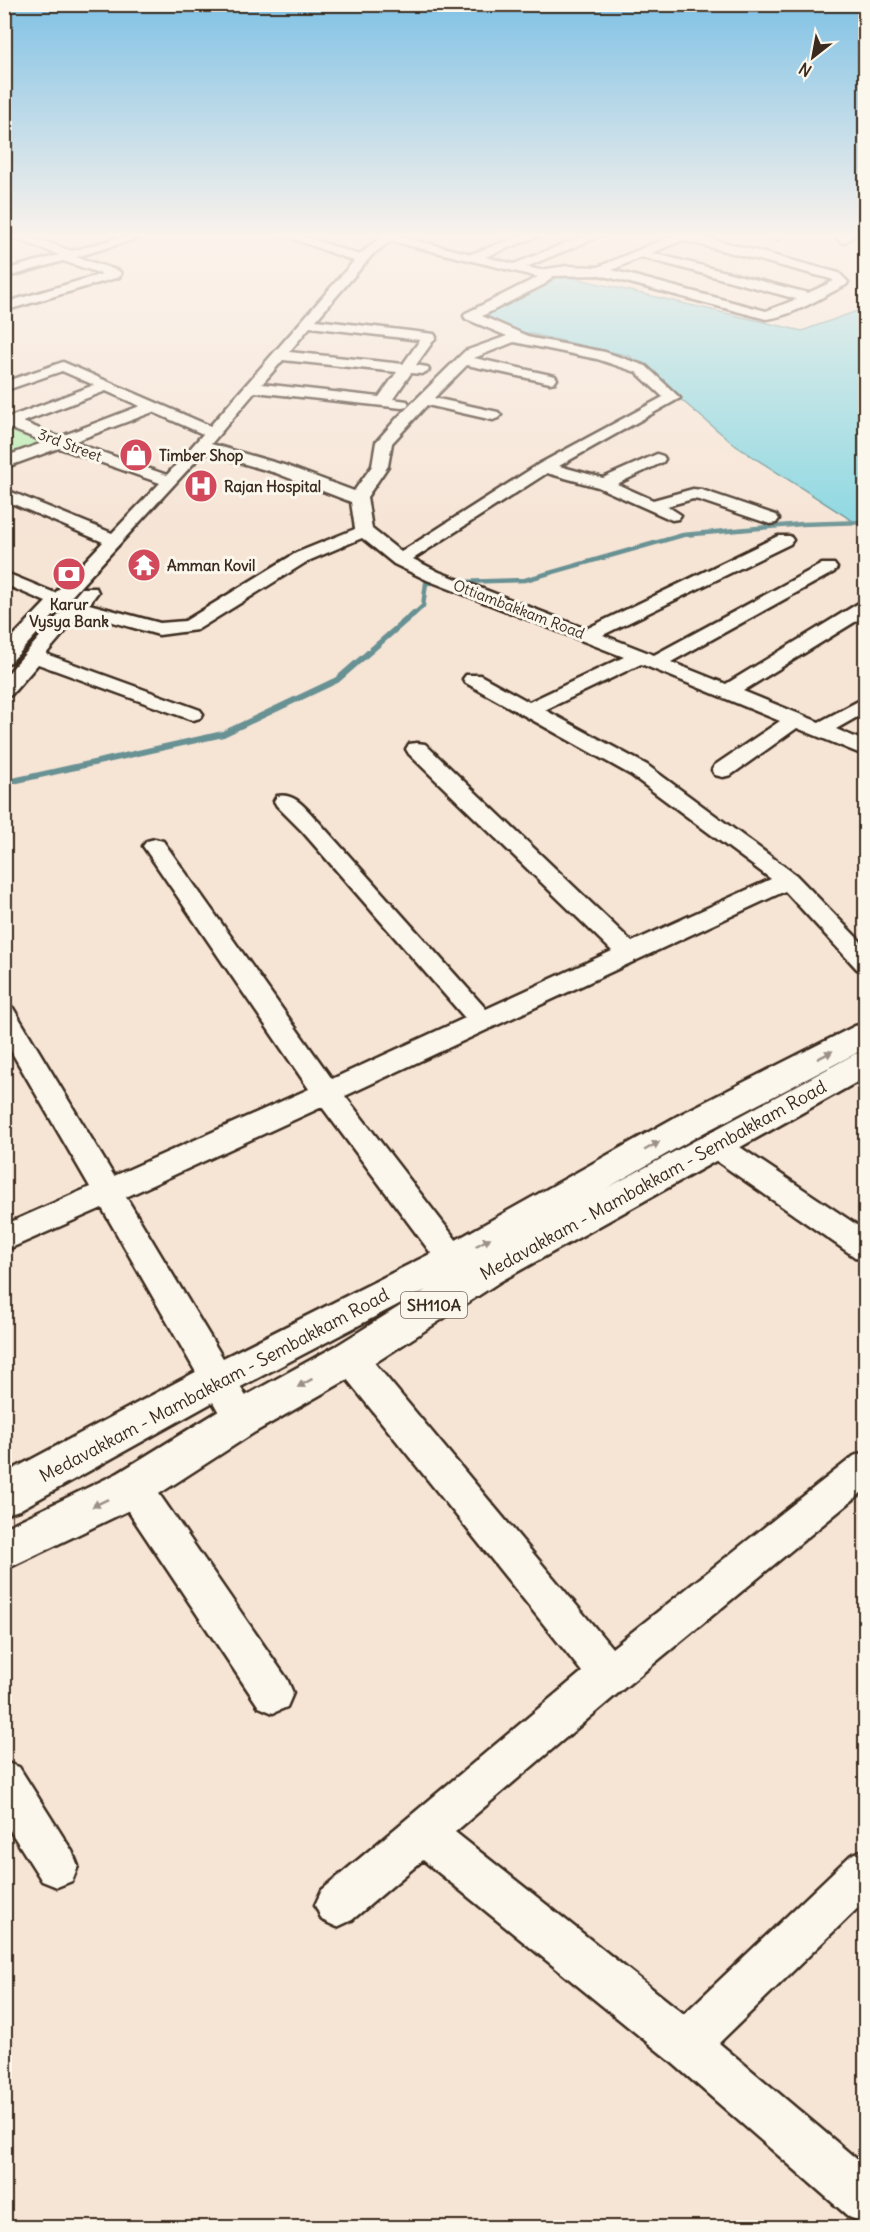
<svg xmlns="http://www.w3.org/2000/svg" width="870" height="2232" viewBox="0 0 870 2232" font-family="Delius,sans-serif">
<rect width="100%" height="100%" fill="#f6e4d5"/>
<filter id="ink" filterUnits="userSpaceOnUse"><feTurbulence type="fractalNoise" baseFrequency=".0167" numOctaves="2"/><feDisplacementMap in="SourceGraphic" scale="12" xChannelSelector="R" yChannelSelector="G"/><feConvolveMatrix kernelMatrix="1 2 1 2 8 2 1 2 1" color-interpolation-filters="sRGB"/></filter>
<g filter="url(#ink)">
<path fill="#b6ecaf" stroke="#788b66" stroke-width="1.5" d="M14 426 54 443 10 459 5 456V430Z"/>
<path fill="#86d6e1" stroke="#689193" stroke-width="1.5" d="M557 274 802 331 865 308V529L736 446 629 356 464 319Z"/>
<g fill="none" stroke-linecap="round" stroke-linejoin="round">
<path stroke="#689193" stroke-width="4.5" d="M413 615 423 606 426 583 525 580 683 535 802 524 866 522"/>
<path stroke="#689193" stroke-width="6" d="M4 783 223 734 337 680 414 613"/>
<defs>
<path id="minor" d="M4 234H22L72 251 132 234H152L76 257 119 271 121 274 119 277 4 311V303L102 274 63 261 4 278V270L59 255Z
M280 234H298L359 255 385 234H399L397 236 471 254 526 234H544L485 257 514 264 588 234H605L526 267 540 270 567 266 598 267 676 234H693L839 273 848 282 846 285C821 297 794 316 766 319L600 275 553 276 545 284 482 316 532 338 605 352 646 366 680 398 559 466 603 478 657 454 663 456 665 459 663 462 617 484 653 500 693 489 702 490 776 515 779 519 776 523 770 524 699 500 693 499 667 506 681 515 678 519 672 520 598 487 547 473 413 559 439 572 586 629 778 536H790L793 540 790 544 603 635 654 655 822 564H834L837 568 834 572 671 662 726 684 859 603 866 601V615L743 691 819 722 866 697V712L836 729 866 742V756L797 728 731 775 723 777 715 775 712 770 715 765 780 721 641 664 545 710 647 765 796 875 866 947V971L857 969 785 891 345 1096 464 1250 469 1259 464 1268 453 1272 442 1268 322 1107 126 1197 253 1408 258 1419 253 1430 241 1434 229 1430 102 1208 4 1251V1225L90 1187 4 1039V1006L13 1008 114 1176 309 1089 143 846 147 841 155 839 163 841 332 1079 465 1018 302 831 277 806 274 801 277 796C295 792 306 809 318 821L486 1009 612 951 409 754 406 749 409 744 417 743 425 744 632 942 771 879 631 775 466 683 463 679 466 675H480L529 702 624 657 427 580 394 564 362 538 308 561 197 630 159 635 81 613 46 654 200 710 203 714 200 718 193 720 186 718 38 664 11 695 4 697V678L82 588H96L98 592 89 604 160 623 185 621 296 553 355 529 351 502 276 473 204 452 11 662 4 664V646L46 602 4 584V572L55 593 103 542 4 500V489L112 533 160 483 59 448 4 468V457L45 442 4 426V416L10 417 94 385 62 371 4 391V382L63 362 210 426 354 261ZM683 240 831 279 834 281 808 293 652 253ZM391 241 538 277 466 313 464 316 466 319 507 336 465 351 398 417 376 442 372 466 354 491 287 466 211 444 255 392 402 408 407 407 409 404 407 401 393 399 411 373 422 374 429 370 427 367 416 365 436 337 434 334 316 320 373 254ZM641 257 797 299 766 311 612 270ZM310 327 420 340 403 364 289 352ZM514 342 597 359 636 372 663 397 539 464 401 552 372 529 367 497 388 466 392 443 427 405 493 420 498 418 501 415 498 412 434 398 467 365 550 383 555 382 557 379 555 376 474 358ZM283 360 397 372 379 397 262 384ZM106 391 140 406 59 437 23 422ZM153 412 203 434 167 475 73 442Z
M765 234H782L783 236 777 240Z
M843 234H858L843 243 837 239Z
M715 1134 725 1137 866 1231V1260L855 1257 705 1153 700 1145 705 1137Z
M350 1344 362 1348 612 1648 854 1456 866 1451V1489L623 1689 455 1832 684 2014 851 1855 866 1849V1900L719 2043 866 2167V2224L849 2217 669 2060 423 1860 352 1920 337 1927 322 1920 315 1905 322 1890 582 1672 338 1368 333 1358 338 1348Z
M133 1470 146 1475 287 1679 293 1693 287 1707 273 1713 259 1707 120 1499 115 1487 120 1475Z
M4 1762 19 1767 72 1851 78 1866 72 1881 57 1887 42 1881 4 1821Z"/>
<path id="major" d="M866 1023V1048L705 1132 607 1188 855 1054 866 1051V1077L501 1281 364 1370 255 1432 148 1501 4 1570V1528L118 1473 227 1406 336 1346 426 1290 233 1391 19 1510 4 1515V1474L205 1367 440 1249 681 1114 855 1026Z"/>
</defs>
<use href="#minor" stroke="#3b2a1e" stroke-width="5"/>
<use href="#major" stroke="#3b2a1e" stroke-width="5"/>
<use href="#minor" fill="#fbf7ec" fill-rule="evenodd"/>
<use href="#major" fill="#fbf7ec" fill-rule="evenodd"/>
</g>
<defs><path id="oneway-solid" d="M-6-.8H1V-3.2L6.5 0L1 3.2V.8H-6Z" transform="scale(1.5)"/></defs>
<g fill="#9b9085">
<use href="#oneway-solid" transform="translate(825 1055) rotate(-27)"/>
<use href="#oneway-solid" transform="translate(652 1146) rotate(-30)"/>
<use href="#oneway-solid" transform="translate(483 1242) rotate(-30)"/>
<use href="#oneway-solid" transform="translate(305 1383) rotate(151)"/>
<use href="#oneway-solid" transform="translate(100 1503) rotate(154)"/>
</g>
</g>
<linearGradient id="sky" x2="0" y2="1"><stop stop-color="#81c2e5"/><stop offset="0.43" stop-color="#fbf3ec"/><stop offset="1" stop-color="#fbf3ec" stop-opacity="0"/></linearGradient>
<rect width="870" height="547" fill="url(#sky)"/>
<defs>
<symbol id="shop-disc" viewBox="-11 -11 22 22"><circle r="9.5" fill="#d1495b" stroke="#fbf7ec"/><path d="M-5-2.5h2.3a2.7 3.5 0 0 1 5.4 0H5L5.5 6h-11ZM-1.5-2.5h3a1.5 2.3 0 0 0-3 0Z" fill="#fff"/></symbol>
<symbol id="hospital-disc" viewBox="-11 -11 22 22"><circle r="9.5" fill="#d1495b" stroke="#fbf7ec"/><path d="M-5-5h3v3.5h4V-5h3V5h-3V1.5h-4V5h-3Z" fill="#fff"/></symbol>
<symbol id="temple-disc" viewBox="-11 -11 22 22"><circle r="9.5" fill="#d1495b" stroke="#fbf7ec"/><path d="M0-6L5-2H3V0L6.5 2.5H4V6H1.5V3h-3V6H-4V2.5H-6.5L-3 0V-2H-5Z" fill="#fff"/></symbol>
<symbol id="bank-disc" viewBox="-11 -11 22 22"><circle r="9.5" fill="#d1495b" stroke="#fbf7ec"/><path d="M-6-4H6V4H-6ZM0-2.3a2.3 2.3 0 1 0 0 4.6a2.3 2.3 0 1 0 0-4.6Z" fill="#fff"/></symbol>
</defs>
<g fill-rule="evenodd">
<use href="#shop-disc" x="117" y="436" width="38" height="38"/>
<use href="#hospital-disc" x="182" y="467" width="38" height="38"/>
<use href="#temple-disc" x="125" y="546" width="38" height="38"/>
<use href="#bank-disc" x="50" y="555" width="38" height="38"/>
</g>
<g text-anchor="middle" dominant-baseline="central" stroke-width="6" stroke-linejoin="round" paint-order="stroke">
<g font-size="15" fill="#3b2a1e" stroke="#fbf7ec">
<text transform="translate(70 445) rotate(21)">3rd Street</text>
<text transform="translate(519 609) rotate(21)">Ottiambakkam Road</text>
</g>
<g font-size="15" font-weight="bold" fill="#3b2a1e" stroke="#fbf7ec" text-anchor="start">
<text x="159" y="455">Timber Shop</text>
<text x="224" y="486">Rajan Hospital</text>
<text x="167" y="565">Amman Kovil</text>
<text x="69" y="604" text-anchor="middle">Karur<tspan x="69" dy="17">Vysya Bank</tspan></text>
</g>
<rect fill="#fbf7ec" stroke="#75685c" stroke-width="1.5" x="401" y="1292" width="66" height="26" rx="4.5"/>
<g font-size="16" font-weight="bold" fill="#3b2a1e">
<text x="434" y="1305">SH110A</text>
</g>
<g font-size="18" fill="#3b2a1e" stroke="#fbf7ec">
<text transform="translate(653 1180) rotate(-29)">Medavakkam - Mambakkam - Sembakkam Road</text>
<text transform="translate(214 1385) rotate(-28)">Medavakkam - Mambakkam - Sembakkam Road</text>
</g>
</g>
<rect width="870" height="2232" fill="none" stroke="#fbf7ec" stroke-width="24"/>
<rect x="12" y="12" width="846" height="2208" fill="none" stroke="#3b2a1e" stroke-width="2" filter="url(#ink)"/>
<g transform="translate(813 57) rotate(211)" stroke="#fbf7ec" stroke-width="4.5" paint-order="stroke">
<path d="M0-4.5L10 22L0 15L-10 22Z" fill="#3b2a1e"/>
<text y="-9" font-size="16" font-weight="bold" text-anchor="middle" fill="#3b2a1e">N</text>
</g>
</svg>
